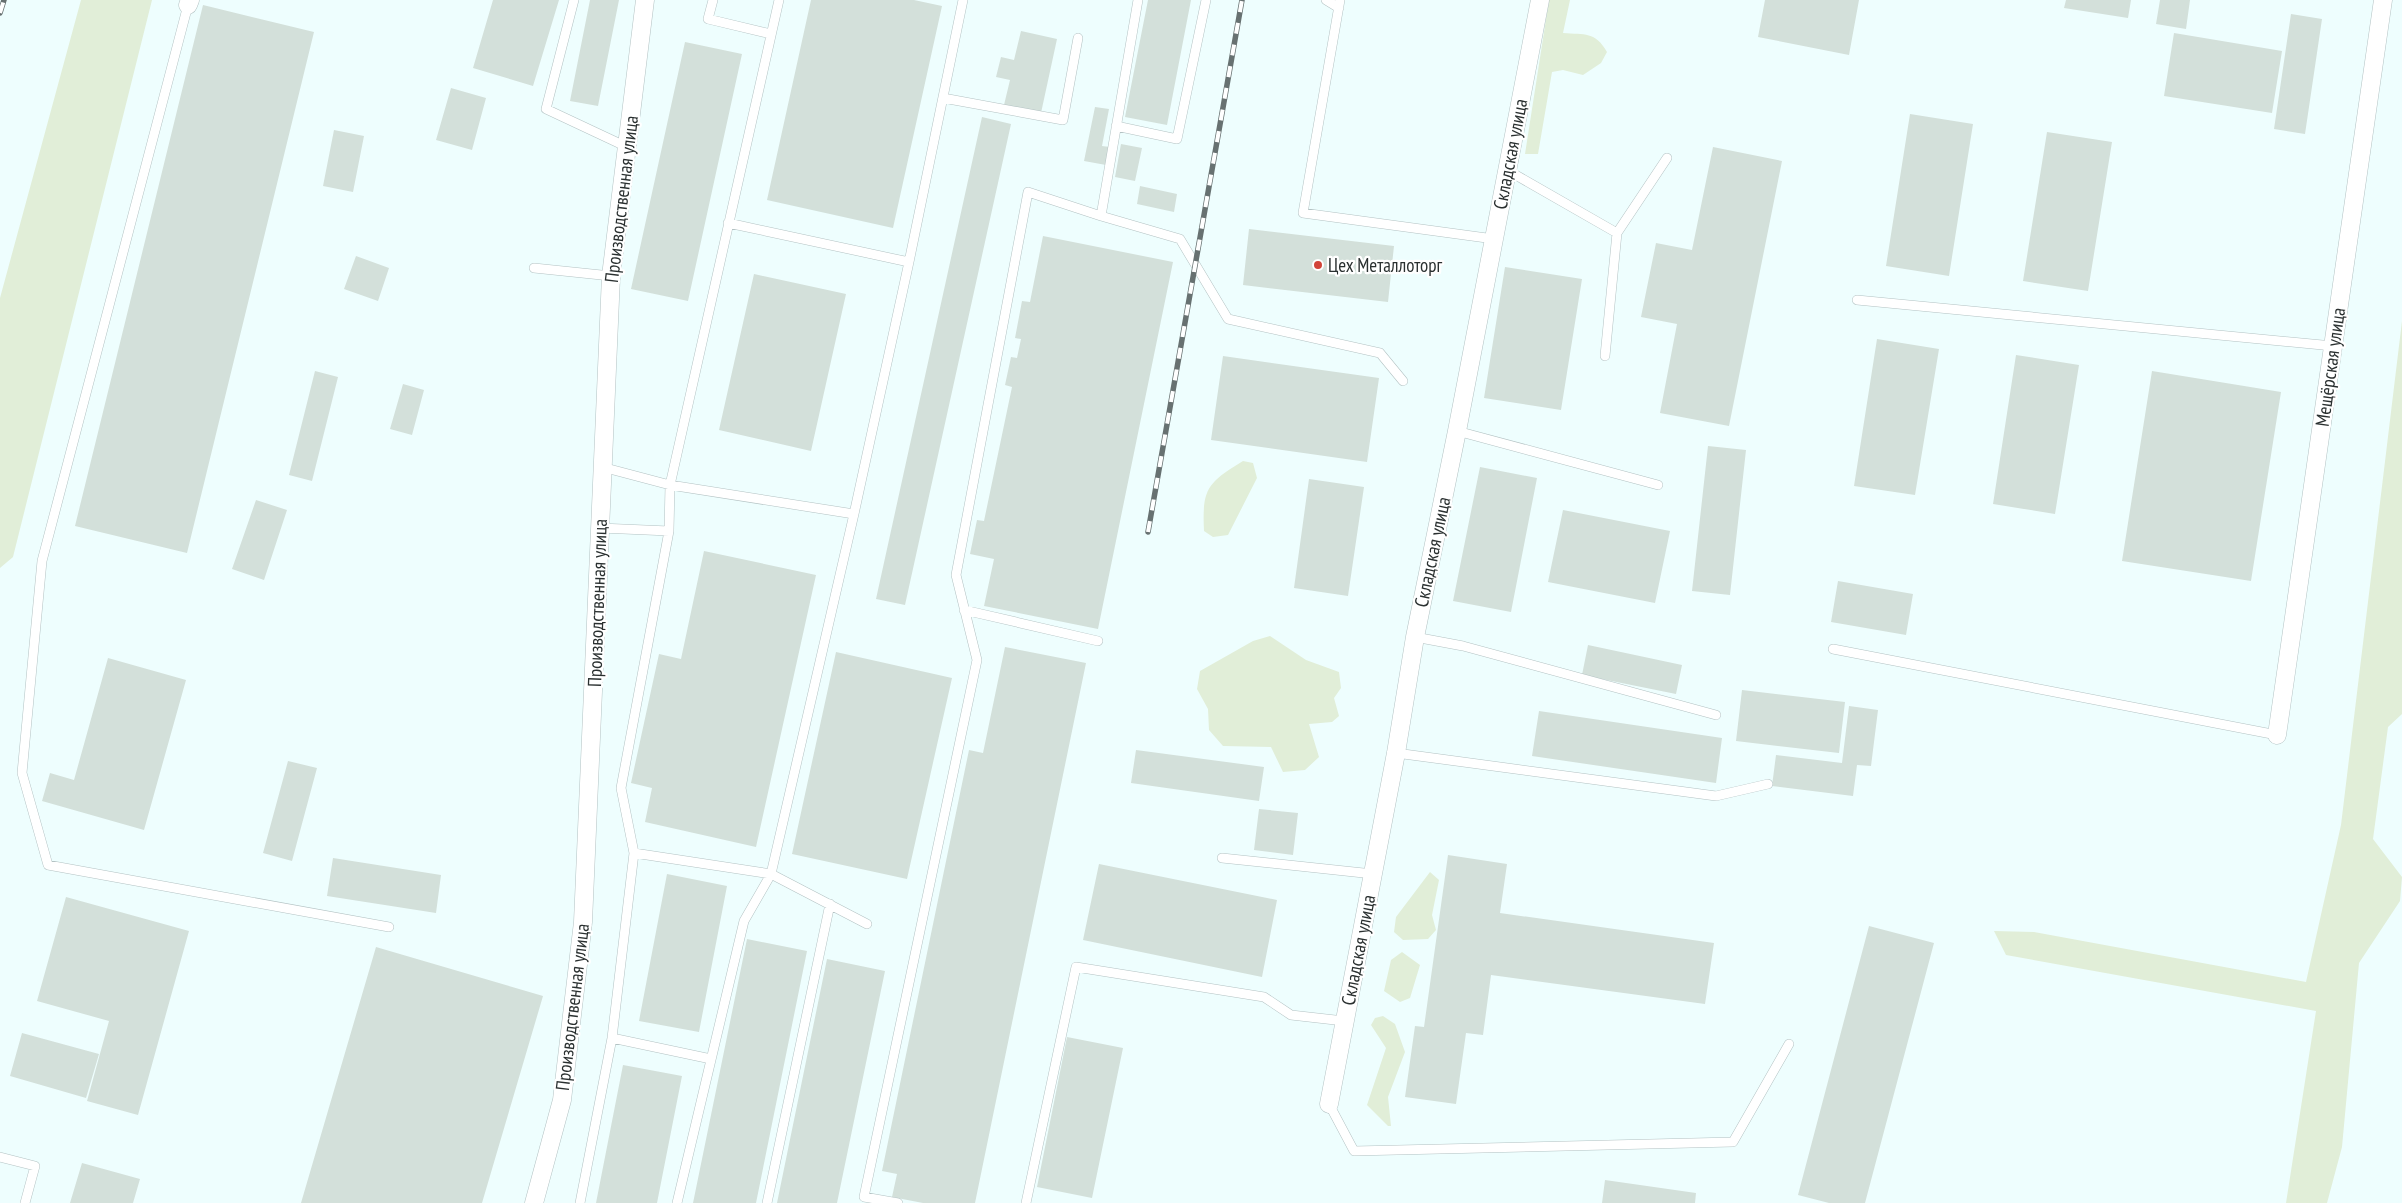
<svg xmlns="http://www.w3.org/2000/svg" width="2402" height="1203" viewBox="0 0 2402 1203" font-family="'PT Sans Narrow',sans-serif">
<rect width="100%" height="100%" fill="#eefefe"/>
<path fill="#e1eed8" d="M81 0H152L13 557 0 568V298Z
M1549 0H1570L1563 33C1585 35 1595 31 1607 52L1601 63 1583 75 1563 70 1552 72 1538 154H1525Z
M2402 321V714L2388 727 2373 839 2402 877 2400 901 2359 963 2342 1147 2327 1203H2286L2316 1011 2006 955 1994 931 2034 932 2306 982 2341 825Z
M1243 461 1253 463 1257 478 1228 535 1213 537 1204 531C1202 489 1207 483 1243 461Z
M1270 636 1306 660 1339 672 1341 688 1334 698 1339 716 1332 722 1309 724 1319 757 1305 770 1283 772 1271 747 1223 746 1209 730 1208 709 1197 689 1200 671 1253 641Z
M1430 872 1439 880 1432 915 1436 930 1428 939 1403 940 1394 932 1396 917Z
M1402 952 1420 965 1410 998 1400 1002 1384 991 1391 960Z
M1383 1016 1395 1024 1405 1052 1388 1097 1391 1126H1388L1367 1105 1386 1048 1371 1025 1375 1018Z"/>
<path fill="#d3e0da" d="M493 0H559L533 86 473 68Z
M590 0H619L598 106 570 101Z
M811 0H914L942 6 893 228 767 200Z
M1148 0H1191L1167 125 1125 117Z
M1765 0H1859L1849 55 1758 37Z
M2066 0H2131L2128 18 2064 8Z
M2160 0H2190L2186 29 2156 24Z
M203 5 314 32 187 553 75 526Z
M2291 14 2322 19 2305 134 2274 129Z
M1021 31 1057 39 1041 113 1004 105 1010 80 996 77 1001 57 1014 60Z
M2174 33 2282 51 2272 113 2164 96Z
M685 42 742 54 688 301 631 289Z
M451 88 486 98 472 150 436 140Z
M1095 107 1109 109 1102 146 1110 147 1106 165 1084 161Z
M1910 114 1973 124 1949 276 1886 266Z
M982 117 1011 124 905 605 876 599Z
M334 130 364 136 353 192 323 186Z
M2047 132 2112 142 2088 291 2023 281Z
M1121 144 1142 148 1135 181 1115 177Z
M1713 147 1782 161 1729 426 1660 413 1677 324 1641 317 1656 243 1692 250Z
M1140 186 1177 194 1174 212 1137 204Z
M1249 229 1394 246 1388 302 1243 285Z
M1043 236 1173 262 1098 629 984 606 994 559 970 554 977 520 984 521 1012 387 1005 385 1011 357 1017 358 1021 339 1015 338 1022 301 1030 302Z
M356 256 389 268 378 301 344 289Z
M1505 267 1582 279 1561 410 1484 398Z
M754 274 846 294 811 451 719 430Z
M1877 339 1939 349 1915 495 1854 486Z
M2016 355 2079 365 2055 514 1993 504Z
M1223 356 1379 378 1367 462 1211 440Z
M315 371 338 377 312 481 289 475Z
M2152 371 2281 392 2251 581 2122 561Z
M403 384 424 390 412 435 390 429Z
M1708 446 1746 450 1730 595 1692 591Z
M1480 467 1537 478 1511 612 1453 601Z
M1309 479 1364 487 1348 596 1294 588Z
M256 500 287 510 264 580 232 569Z
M1563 510 1670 531 1655 603 1548 582Z
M704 551 816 575 756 847 645 822 652 788 631 783 659 654 681 659Z
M1838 581 1913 594 1906 635 1831 622Z
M1588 645 1682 665 1676 694 1582 675Z
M1005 647 1086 663 975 1203H923L892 1197 897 1174 882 1171 969 750 983 753Z
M836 652 952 678 907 879 792 854Z
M108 658 186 680 144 830 42 801 50 773 74 780Z
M1742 690 1845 702 1839 753 1736 741Z
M1849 706 1878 710 1871 766 1857 765 1853 796 1772 786 1776 755 1842 763Z
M1539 711 1722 738 1716 783 1532 756Z
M1136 750 1264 767 1259 801 1131 783Z
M288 761 317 768 292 861 263 853Z
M1259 809 1298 813 1293 855 1254 850Z
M1448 855 1507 864 1500 913 1714 943 1705 1004 1491 975 1483 1035 1466 1033 1456 1104 1405 1097 1415 1026 1424 1027Z
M333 858 441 875 436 913 327 896Z
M1099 864 1277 900 1262 977 1083 940Z
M667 874 727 886 699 1032 639 1021Z
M66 897 189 931 138 1115 87 1101 109 1021 37 1001Z
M1869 926 1934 943 1865 1203H1829L1798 1195Z
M747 939 807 951 756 1203H693Z
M376 947 543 996 482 1203H301Z
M827 959 885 971 837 1203H777Z
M22 1033 99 1054 86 1098 10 1076Z
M1067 1037 1123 1048 1092 1198 1037 1187Z
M623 1065 682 1076 657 1203H596Z
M82 1163 140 1179 133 1203H70Z
M1605 1180 1696 1193 1695 1203H1602Z"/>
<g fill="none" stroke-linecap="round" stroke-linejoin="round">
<defs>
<path id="service" d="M574 0 546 109 627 147
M713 0 708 19 771 34
M1326 0 1339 8
M1340 0 1303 213 1494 239
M188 5 42 561 22 773 48 865 389 927
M943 98 1063 120 1078 38
M1116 126 1177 139 1206 0
M1507 170 1617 233
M1101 216 1180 239 1228 319 1380 353 1403 381
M728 223 909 262 963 0
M534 268 611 276
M1857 300 2333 346
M1605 356 1617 233 1667 158
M1457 431 1658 485
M602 467 670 485 779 0
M600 528 669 531 670 485 854 514 909 262
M669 531 621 788 634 853 771 874 867 924
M964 610 1098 641
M1415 637 1463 646 1716 715
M1833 649 2277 735
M1396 753 1716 796 1768 784
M1222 858 1373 874
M612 1038 634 853
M1329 1104 1354 1151 1733 1142 1789 1044
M0 1157 35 1166 25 1203
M580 1203 612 1038 711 1059
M677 1203 744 921 771 874 854 514
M767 1203 830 904
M898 1203 864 1197 977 660 956 575 1028 192 1101 216 1138 0
M1026 1203 1076 967 1264 997 1291 1015 1344 1021"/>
<path id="minor" d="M188 5 190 0
M2277 735 2383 0
M1329 1104 1396 753 1415 637 1457 431 1540 0
M534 1203 562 1100 583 922 611 276 645 0"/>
</defs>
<use href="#service" stroke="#b3c2c3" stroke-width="10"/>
<use href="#minor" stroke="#b3c2c3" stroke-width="19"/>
<use href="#service" stroke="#fff" stroke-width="9"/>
<use href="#minor" stroke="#fff" stroke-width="18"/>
<defs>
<path id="rail" d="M0 13 4 0
M1148 532 1242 0"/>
</defs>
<use href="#rail" stroke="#677171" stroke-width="5.5"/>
<use href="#rail" stroke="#fff" stroke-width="4" stroke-dasharray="11" stroke-linecap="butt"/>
</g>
<circle fill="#d24439" stroke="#fff" stroke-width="2" cx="1318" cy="265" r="5"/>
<g text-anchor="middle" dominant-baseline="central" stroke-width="4.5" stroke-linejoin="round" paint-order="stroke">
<g font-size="19" fill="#2a3030" stroke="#fff">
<text transform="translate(1510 154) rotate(-79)">Складская улица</text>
<text transform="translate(621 199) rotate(-83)">Производственная улица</text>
<text transform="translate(2330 367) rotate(-82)">Мещёрская улица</text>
<text transform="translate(1432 552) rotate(-78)">Складская улица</text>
<text transform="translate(597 603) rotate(-88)">Производственная улица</text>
<text transform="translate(1358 950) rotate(-79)">Складская улица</text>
<text transform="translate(572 1007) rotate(-83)">Производственная улица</text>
</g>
<g font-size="19" fill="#2a3030" stroke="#fff" text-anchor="start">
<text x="1328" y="265">Цех Металлоторг</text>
</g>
</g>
</svg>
